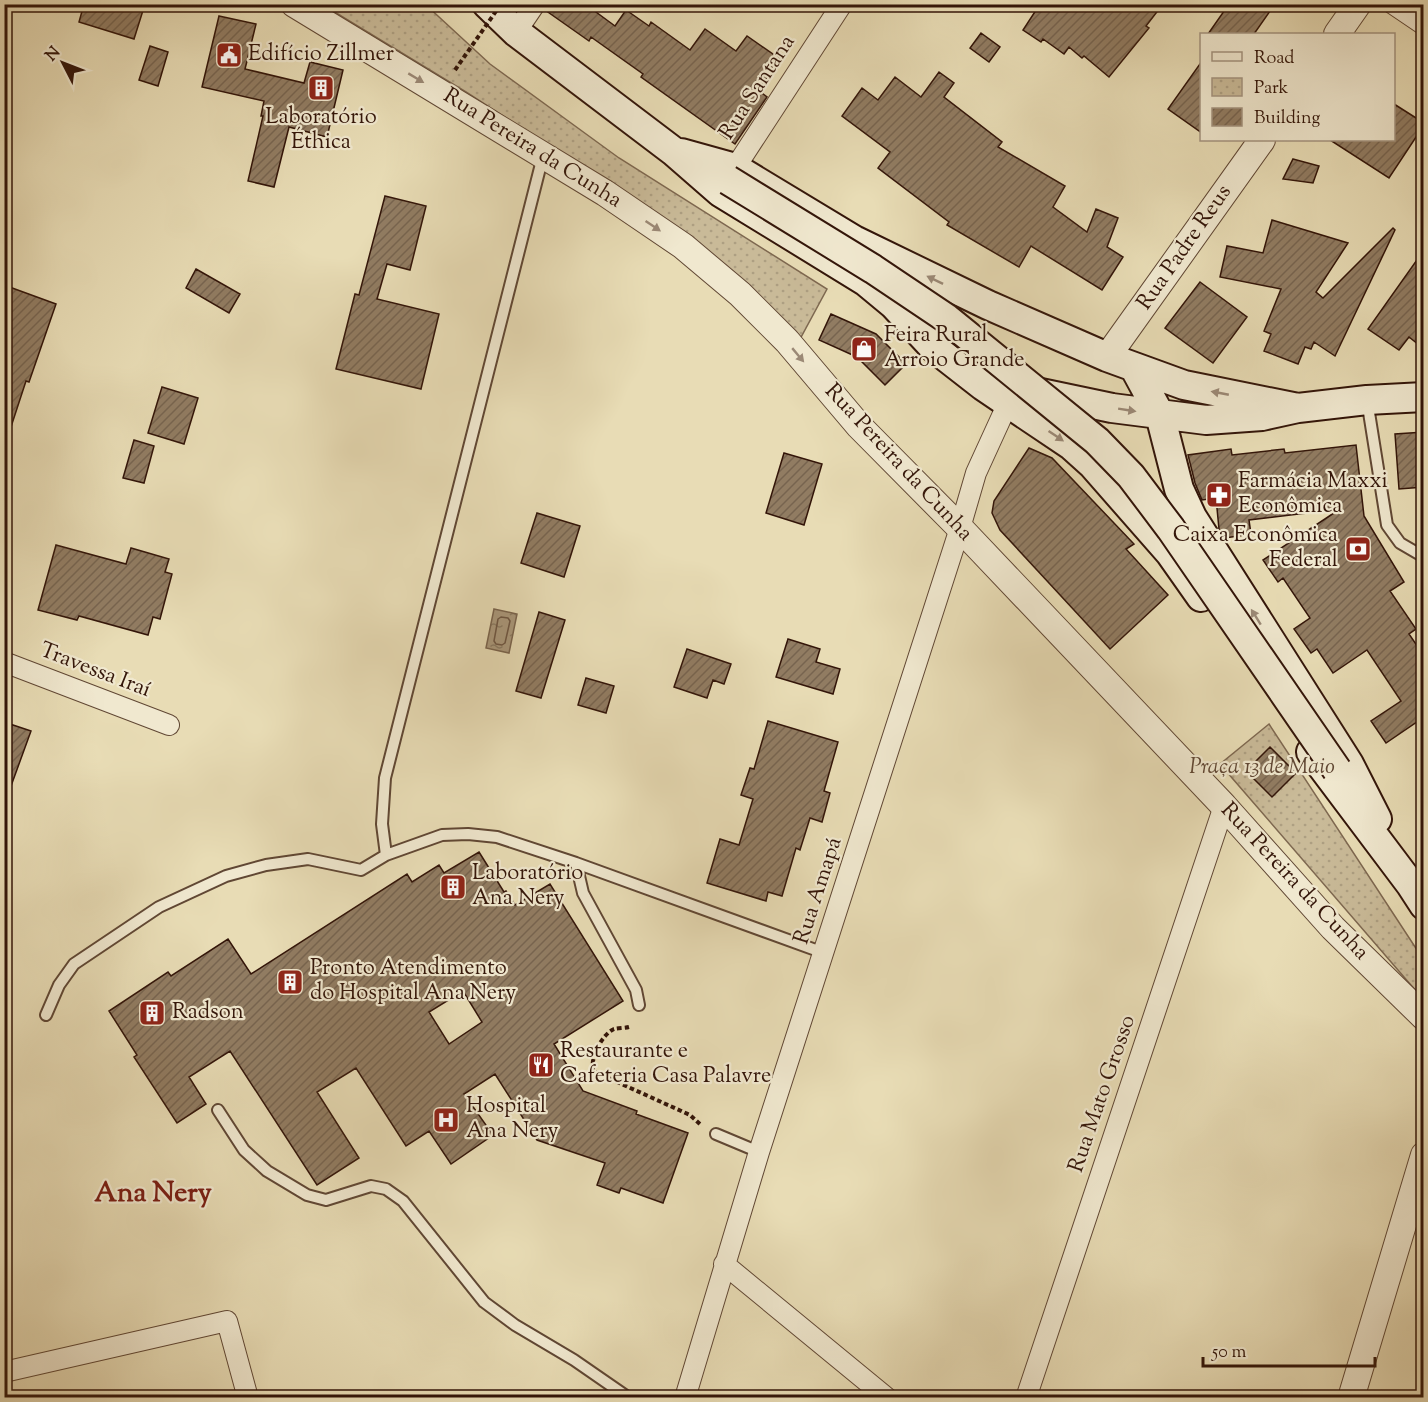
<svg xmlns="http://www.w3.org/2000/svg" width="1428" height="1402" viewBox="0 0 1428 1402" font-family="'Sorts Mill Goudy',serif">
<defs>
<pattern id="park-dots" width="8" height="8" patternUnits="userSpaceOnUse" patternTransform="scale(1.5)"><rect width="8" height="8" fill="#c9ba98"/><path d="M2 2h.1M6 6h.1" fill="none" stroke="#ad9f82" stroke-width="1.8" stroke-linecap="round"/></pattern>
<pattern id="water-ripples" width="26" height="14" patternUnits="userSpaceOnUse" patternTransform="scale(1.5)"><rect width="26" height="14" fill="#aa987b"/><path d="M2 4q2-2 4 0t4 0M15 11q2-2 4 0t4 0" fill="none" stroke="#8b7b63"/></pattern>
<pattern id="building-hatch" width="6" height="6" patternUnits="userSpaceOnUse" patternTransform="scale(1.5)"><rect width="6" height="6" fill="#917c62"/><path d="M-1 1l2-2M0 6l6-6M5 7l2-2" fill="none" stroke="#77644f"/></pattern>
</defs>
<rect width="100%" height="100%" fill="#e8dcb5"/>
<filter id="stains"><feTurbulence type="fractalNoise" baseFrequency=".00333" numOctaves="4"/><feColorMatrix values="0 0 0 0 .2 0 0 0 0 .09 0 0 0 0 .02 0 0 0 .5 -.17"/></filter>
<radialGradient id="worn" r=".72"><stop offset=".6" stop-color="#630" stop-opacity="0"/><stop offset="1" stop-color="#630" stop-opacity=".3"/></radialGradient>
<path fill="url(#park-dots)" stroke="#7e6850" stroke-width="1.5" d="M323 5H426L490 64 619 158 827 289 800 339 622 193 466 92Z
M1269 724 1423 959V999L1220 764Z"/>
<path fill="url(#water-ripples)" stroke="#7a644d" stroke-width="1.5" d="M494 609 517 614 509 653 486 648Z"/>
<g fill="none" stroke-linecap="round" stroke-linejoin="round">
<path stroke="#6e5642" stroke-width="1.5" d="M501 617 508 618 510 621 505 643 502 645 496 644 494 641 498 619Z"/>
</g>
<path fill="url(#building-hatch)" stroke="#331509" stroke-width="1.5" fill-rule="evenodd" d="M84 4H145L134 39 79 22Z
M547 4H585L615 26 626 10 649 26 651 22 690 50 705 29 736 51 747 36 780 59 758 90 767 97 735 144 641 77 643 74 591 37 589 41 545 10Z
M1040 4H1163L1146 26 1149 28 1109 77 1084 56 1082 58 1069 47 1064 54 1043 39 1041 42 1023 30Z
M1229 4H1275L1254 34H1208Z
M219 16 256 24 245 69 304 83 310 62 343 70 327 137 289 127 274 187 248 181 263 116H261L264 101 202 87Z
M981 33 1000 47 989 62 970 48Z
M150 46 168 52 158 86 139 80Z
M1202 61V133L1168 109Z
M939 72 954 83 944 97 1002 142 998 147 1065 186 1053 207 1087 232 1096 209 1118 218 1107 247 1123 257 1102 290 1031 246 1019 267 947 225 949 222 878 168 890 152 842 116 862 88 878 100 895 77 921 97Z
M1394 104 1424 123V125L1389 178 1330 140H1394Z
M1293 159 1319 166 1313 183 1283 179Z
M385 196 426 206 410 270 387 264 377 299 439 314 421 389 336 369 355 294 359 295Z
M1272 220 1348 243 1316 292 1323 298 1393 228 1395 230 1335 356 1314 342 1311 349 1305 347 1298 364 1264 351 1271 334 1264 331 1281 289 1220 277 1227 246 1263 253Z
M1424 250V349L1409 337 1399 350 1368 329Z
M196 269 240 294 229 313 186 288Z
M1200 282 1247 317 1213 363 1165 328Z
M4 285 56 304 29 382 26 381 8 436H4Z
M831 314 876 334 906 364 885 385 857 357 819 340Z
M162 387 198 398 184 444 148 433Z
M1424 432V487L1399 489 1395 434Z
M134 440 154 446 144 483 123 478Z
M1356 445 1364 516 1404 582 1390 591 1416 629 1409 634 1424 656V717L1386 743 1371 721 1401 701 1367 650 1333 673 1317 649 1311 653 1294 629 1310 618 1283 578 1278 582 1263 560 1340 509 1249 520 1251 534 1225 538 1219 529 1216 498 1202 500 1195 483 1188 455 1231 449 1232 455 1284 449 1285 453Z
M1029 448 1052 458 1134 544 1126 549 1168 595 1110 649 1000 530 992 513 994 501Z
M784 453 822 464 804 525 766 513Z
M537 513 580 526 564 577 521 563Z
M56 545 126 564 131 548 169 559 165 572 172 574 160 619 153 617 148 635 79 616 77 620 38 610Z
M539 612 565 620 541 698 516 691Z
M788 639 820 649 816 662 840 669 833 694 776 677Z
M687 649 731 664 724 684 713 680 707 698 674 687Z
M586 678 614 686 606 713 578 705Z
M768 721 838 742 824 791 830 793 822 822 810 818 800 850 796 848 782 896 768 892 766 901 707 883 720 839 739 845 753 799 741 795 750 768 754 769Z
M4 722 31 731 7 797H4Z
M1270 747 1296 773 1272 797 1246 771Z
M479 852 504 892 506 891 515 905 550 884 623 1001 554 1044 583 1091 637 1111 636 1114 688 1133 663 1203 621 1188 619 1193 597 1185 605 1163 537 1140 495 1074 464 1094 493 1135 451 1164 429 1131 406 1146 356 1068 317 1092 359 1158 317 1185 230 1051 189 1077 206 1104 177 1123 134 1057 137 1055 109 1011 168 972 171 976 228 939 251 974 407 874 412 882 439 865 444 873ZM463 991 482 1022 449 1044 429 1012Z"/>
<g fill="none" stroke-linecap="round" stroke-linejoin="round">
<defs>
<path id="service" d="M1367 400 1387 525 1400 543 1424 557
M386 855 382 824 385 778 543 156
M576 863 583 893 636 990 639 1005
M46 1015 59 985 74 964 159 907 226 876 266 865 308 859 361 870 386 855 442 835 468 834 497 837 576 863 824 953
M218 1110 244 1150 267 1171 307 1195 326 1200 371 1186 386 1189 403 1201 484 1302 515 1325 574 1360 629 1398
M716 1134 759 1152"/>
<path id="minor" d="M1393 4 1424 25
M516 32 535 4
M735 168 842 4
M4 662 169 725
M724 1264 887 1398
M4 1372 227 1321 248 1398
M685 1398 759 1152 960 528 976 473 1008 403
M1026 1398 1224 806"/>
<path id="tertiary" d="M294 4 605 193 683 246 740 294 787 341 859 426 960 528 1224 806 1333 928 1424 1017
M1337 34 1358 4
M1107 357 1262 140
M1351 1398 1424 1155"/>
<path id="secondary" d="M487 4 516 32 673 151 720 192 865 281 894 305 933 347 983 386 1072 446 1092 464 1170 553 1201 597
M681 153 735 168 854 240 988 305 1107 357 1184 385 1298 408
M1134 367 1160 415 1179 489 1192 517 1349 764 1377 819
M1031 391 1112 408 1206 420 1262 416 1298 408 1367 400 1424 397
M1311 752 1411 885 1424 905"/>
</defs>
<use href="#service" stroke="#604734" stroke-width="14"/>
<use href="#minor" stroke="#604734" stroke-width="22"/>
<use href="#tertiary" stroke="#604734" stroke-width="28"/>
<use href="#secondary" stroke="#331509" stroke-width="32"/>
<path stroke="#331509" stroke-width="4" stroke-dasharray="4.5 3" stroke-linecap="butt" d="M629 1027C625 1028 618 1028 614 1029 601 1035 590 1059 593 1071L690 1115 702 1126"/>
<use href="#service" stroke="#f0e8cf" stroke-width="10"/>
<use href="#minor" stroke="#f0e8cf" stroke-width="20"/>
<use href="#tertiary" stroke="#f0e8cf" stroke-width="26"/>
<use href="#secondary" stroke="#f0e8cf" stroke-width="28"/>
<defs>
<path id="secondary-bridge" d="M728 180 873 269 946 318 1097 441 1131 476 1171 529 1337 770"/>
</defs>
<use href="#secondary-bridge" stroke="#331509" stroke-width="32" stroke-linecap="butt"/>
<path stroke="#331509" stroke-width="4" stroke-dasharray="4.5 3" stroke-linecap="butt" d="M455 70 501 4"/>
<use href="#secondary-bridge" stroke="#f0e8cf" stroke-width="28"/>
</g>
<defs><path id="oneway-solid" d="M-6-.8H1V-3.2L6.5 0L1 3.2V.8H-6Z" transform="scale(1.5)"/></defs>
<g fill="#9b8976">
<use href="#oneway-solid" transform="translate(416 78) rotate(31)"/>
<use href="#oneway-solid" transform="translate(653 226) rotate(34)"/>
<use href="#oneway-solid" transform="translate(935 280) rotate(-154)"/>
<use href="#oneway-solid" transform="translate(798 355) rotate(50)"/>
<use href="#oneway-solid" transform="translate(1220 393) rotate(-169)"/>
<use href="#oneway-solid" transform="translate(1127 410) rotate(9)"/>
<use href="#oneway-solid" transform="translate(1056 436) rotate(34)"/>
<use href="#oneway-solid" transform="translate(1256 617) rotate(-122)"/>
</g>
<defs>
<symbol id="civic-square" viewBox="-11 -11 22 22"><rect x="-9" y="-9" width="18" height="18" rx="4" fill="#8f2418" stroke="#f0e8cf"/><path d="M-.6-6.5H3V-4.5H.6V-3L4-1V1h2V6H-6V1h2V-1L-.6-3ZM-1.2 2.5V6h2.4V2.5Z" fill="#fff"/></symbol>
<symbol id="building-square" viewBox="-11 -11 22 22"><rect x="-9" y="-9" width="18" height="18" rx="4" fill="#8f2418" stroke="#f0e8cf"/><path d="M-4-6H4V6H1V3H-1V6H-4ZM-2.5-4.3h1.7v1.8h-1.7ZM.8-4.3h1.7v1.8H.8ZM-2.5-1h1.7V.8h-1.7ZM.8-1h1.7V.8H.8Z" fill="#fff"/></symbol>
<symbol id="shop-square" viewBox="-11 -11 22 22"><rect x="-9" y="-9" width="18" height="18" rx="4" fill="#8f2418" stroke="#f0e8cf"/><path d="M-5-2.5h2.3a2.7 3.5 0 0 1 5.4 0H5L5.5 6h-11ZM-1.5-2.5h3a1.5 2.3 0 0 0-3 0Z" fill="#fff"/></symbol>
<symbol id="pharmacy-square" viewBox="-11 -11 22 22"><rect x="-9" y="-9" width="18" height="18" rx="4" fill="#8f2418" stroke="#f0e8cf"/><path d="M-2-6h4v4h4v4h-4v4h-4v-4h-4v-4h4Z" fill="#fff"/></symbol>
<symbol id="bank-square" viewBox="-11 -11 22 22"><rect x="-9" y="-9" width="18" height="18" rx="4" fill="#8f2418" stroke="#f0e8cf"/><path d="M-6-4H6V4H-6ZM0-2.3a2.3 2.3 0 1 0 0 4.6a2.3 2.3 0 1 0 0-4.6Z" fill="#fff"/></symbol>
<symbol id="restaurant-square" viewBox="-11 -11 22 22"><rect x="-9" y="-9" width="18" height="18" rx="4" fill="#8f2418" stroke="#f0e8cf"/><path d="M-5-6h1v4h1v-4h1v4h1v-4h1v5L-1.5 .5V6h-2V.5L-5-1ZM5-6V6H3V1.5H1.5Q1.5-4 5-6Z" fill="#fff"/></symbol>
<symbol id="hospital-square" viewBox="-11 -11 22 22"><rect x="-9" y="-9" width="18" height="18" rx="4" fill="#8f2418" stroke="#f0e8cf"/><path d="M-5-5h3v3.5h4V-5h3V5h-3V1.5h-4V5h-3Z" fill="#fff"/></symbol>
</defs>
<g fill-rule="evenodd">
<use href="#civic-square" x="214" y="40" width="30" height="30"/>
<use href="#building-square" x="306" y="73" width="30" height="30"/>
<use href="#shop-square" x="849" y="334" width="30" height="30"/>
<use href="#pharmacy-square" x="1204" y="480" width="30" height="30"/>
<use href="#bank-square" x="1343" y="534" width="30" height="30"/>
<use href="#building-square" x="438" y="872" width="30" height="30"/>
<use href="#building-square" x="275" y="967" width="30" height="30"/>
<use href="#building-square" x="137" y="998" width="30" height="30"/>
<use href="#restaurant-square" x="526" y="1050" width="30" height="30"/>
<use href="#hospital-square" x="431" y="1105" width="30" height="30"/>
</g>
<g text-anchor="middle" dominant-baseline="central" stroke-width="4.5" stroke-linejoin="round" paint-order="stroke">
<g font-size="22" fill="#331509" stroke="#f0e8cf" text-anchor="start">
<text x="248" y="55">Edifício Zillmer</text>
<text x="321" y="118" text-anchor="middle">Laboratório<tspan x="321" dy="25">Éthica</tspan></text>
<text x="884" y="336">Feira Rural<tspan x="884" dy="25">Arroio Grande</tspan></text>
<text x="1238" y="482">Farmácia Maxxi<tspan x="1238" dy="25">Econômica</tspan></text>
<text x="1338" y="536" text-anchor="end">Caixa Econômica<tspan x="1338" dy="25">Federal</tspan></text>
<text x="472" y="874">Laboratório<tspan x="472" dy="25">Ana Nery</tspan></text>
<text x="310" y="969">Pronto Atendimento<tspan x="310" dy="25">do Hospital Ana Nery</tspan></text>
<text x="172" y="1013">Radson</text>
<text x="560" y="1052">Restaurante e<tspan x="560" dy="25">Cafeteria Casa Palavre</tspan></text>
<text x="466" y="1107">Hospital<tspan x="466" dy="25">Ana Nery</tspan></text>
</g>
<g font-size="22" fill="#331509" stroke="#f0e8cf">
<text transform="translate(758 88) rotate(-57)">Rua Santana</text>
<text transform="translate(532 149) rotate(32)">Rua Pereira da Cunha</text>
<text transform="translate(1185 248) rotate(-55)">Rua Padre Reus</text>
<text transform="translate(898 463) rotate(47)">Rua Pereira da Cunha</text>
<text transform="translate(95 671) rotate(21)">Travessa Iraí</text>
<text transform="translate(1294 882) rotate(47)">Rua Pereira da Cunha</text>
<text transform="translate(819 891) rotate(-72)">Rua Amapá</text>
<text transform="translate(1103 1094) rotate(-71)">Rua Mato Grosso</text>
</g>
<g font-size="22" font-style="italic" fill="#604734" stroke="#f0e8cf">
<text x="1262" y="768">Praça 13 de Maio</text>
</g>
<g font-size="28" font-weight="bold" fill="#7a1f14" stroke="#f0e8cf">
<text x="153" y="1194">Ana Nery</text>
</g>
</g>
<rect width="1428" height="1402" fill="none" stroke="#e8dcb5" stroke-width="24"/>
<rect x="6" y="6" width="1416" height="1390" fill="none" stroke="#331509" stroke-width="3"/>
<rect x="12" y="12" width="1404" height="1378" fill="none" stroke="#331509" stroke-width="1.5"/>
<rect x="1200" y="33" width="195" height="108" fill="#f0e8cf" stroke="#a49480" stroke-width="1.5"/>
<rect x="1212" y="52" width="30" height="9" fill="#f0e8cf" stroke="#a49480" stroke-width="1.5"/>
<text x="1254" y="63" font-size="18" fill="#331509">Road</text>
<rect x="1212" y="78" width="30" height="18" fill="url(#park-dots)" stroke="#a49480" stroke-width="1.5"/>
<text x="1254" y="93" font-size="18" fill="#331509">Park</text>
<rect x="1212" y="108" width="30" height="18" fill="url(#building-hatch)" stroke="#a49480" stroke-width="1.5"/>
<text x="1254" y="123" font-size="18" fill="#331509">Building</text>
<g transform="translate(63 63) rotate(312)" stroke="#f0e8cf" stroke-width="4.5" paint-order="stroke">
<path d="M0-4.5L10 22L0 15L-10 22Z" fill="#331509"/>
<text y="-9" font-size="16" font-weight="bold" text-anchor="middle" fill="#331509">N</text>
</g>
<path d="M1203 1357v9h172v-9" fill="none" stroke="#331509" stroke-width="3"/>
<text x="1212" y="1357" font-size="18" fill="#331509" stroke="#f0e8cf" stroke-width="4.5" paint-order="stroke">50 m</text>
<rect width="100%" height="100%" filter="url(#stains)"/>
<rect width="100%" height="100%" fill="url(#worn)"/>
</svg>
